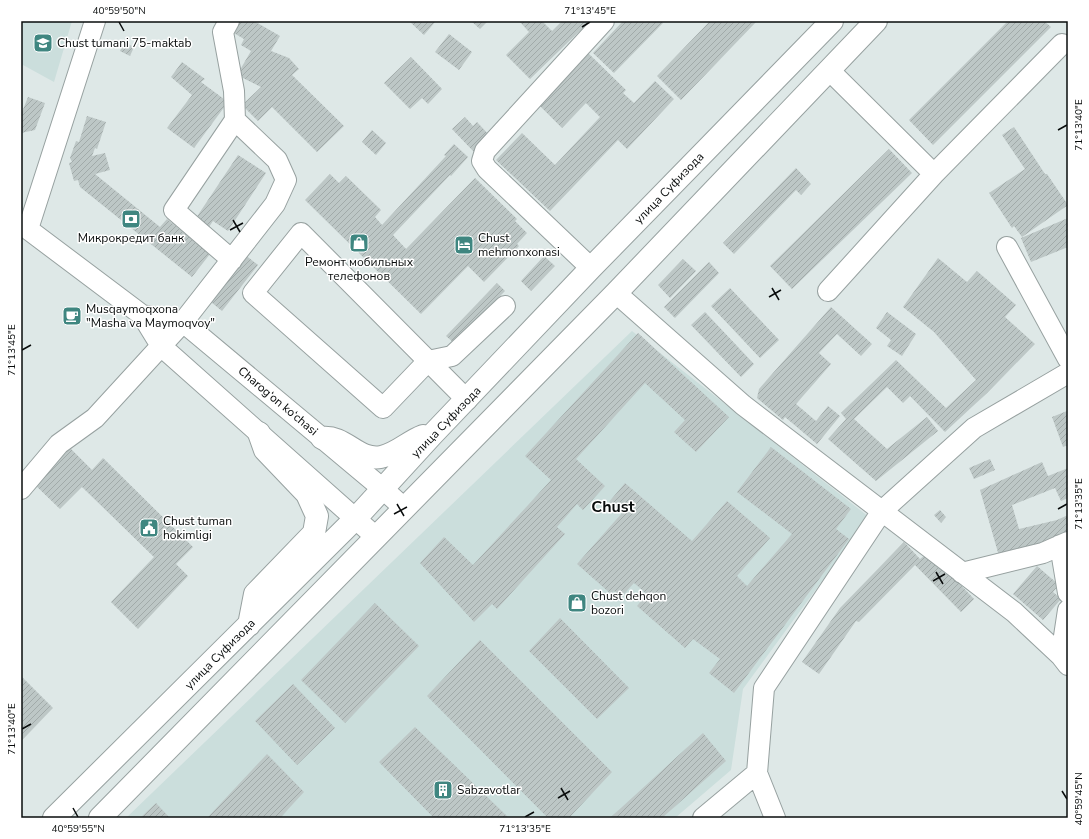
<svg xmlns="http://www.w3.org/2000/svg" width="1089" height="839" viewBox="0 0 1089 839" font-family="'Nunito Sans',sans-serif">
<defs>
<pattern id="building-hatch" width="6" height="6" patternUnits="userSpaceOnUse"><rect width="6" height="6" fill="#bdc7c6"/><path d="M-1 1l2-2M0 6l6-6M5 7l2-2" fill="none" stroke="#a1aaa9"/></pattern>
</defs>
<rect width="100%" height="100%" fill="#dee8e7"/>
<path fill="#cbdedc" d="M21 21H72L54 82 23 65 21 67Z
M632 331 869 517 743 689 731 770 675 818H126Z"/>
<path fill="url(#building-hatch)" d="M237 21H254L280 36 271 51 289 58 299 69 292 75 344 126 317 152 272 107 258 121 242 105 261 87 237 75 251 51 241 45 244 39 232 32Z
M409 21H436L424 35Z
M471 21H488L480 29Z
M519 21H542L552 31 562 21H590L530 79 506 55 529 32Z
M623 21H661L663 23 614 73 593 53Z
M710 21H757L681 100 657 76Z
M1008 21H1044L1051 27 933 145 909 120Z
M449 34 472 52 459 70 435 52Z
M124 42 134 47 130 56 120 51Z
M588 53 626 90 623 93 634 103 655 81 674 99 627 149 618 140 550 211 496 160 522 133 555 165 600 117 586 103 562 128 539 105Z
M411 57 442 89 428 104 422 98 410 109 384 83Z
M182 62 205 79 201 82 228 102 194 148 167 128 192 95 171 77Z
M28 97 45 103 35 130 21 133V113L22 112Z
M87 116 106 122 97 149 95 148 92 156 105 153 110 170 95 174 160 227 167 219 210 254 192 277 80 187 78 180 74 181 69 163 72 162 70 158 76 141 79 142Z
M465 117 473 126 477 122 490 136 474 152 452 129Z
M1014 127 1045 174H1047L1068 205 1022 237 1014 226 1012 228 989 193 1025 169 1002 135Z
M372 130 386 143 376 155 362 142Z
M454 144 468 157 451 176 450 175 393 235 406 249 475 178 517 219 515 221 527 233 517 244 519 246 484 282 468 266 421 314 305 200 330 174 339 183 346 176 381 210 375 217 382 225 446 156 444 155Z
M889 149 912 173 792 289 770 266Z
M238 155 266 173 228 231 213 221 209 227 196 218Z
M796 168 811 184 801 195 796 190 734 254 723 243Z
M1068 218V247L1031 262 1021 238Z
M244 254 258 265 222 311 211 302 229 280 225 278Z
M544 256 555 266 531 291 521 281Z
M938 258 967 282 977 271 1016 305 1005 317 1035 344 987 393 945 432 910 396 903 403 887 387 854 419 887 449 927 417 938 431 876 481 828 439 846 419 841 413 896 360 946 408 976 380 934 332 903 307Z
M683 259 696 271 670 298 658 285Z
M709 262 719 273 675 318 664 307Z
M497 283 505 291 454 343 446 336Z
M730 288 779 340 760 358 711 306Z
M831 307 872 344 861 356 837 334 819 353 831 364 796 404 816 421 828 406 840 416 817 444 785 417 783 420 757 398 759 389Z
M705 312 754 364 741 377 691 325Z
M887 312 916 334 902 356 887 346 891 340 876 328Z
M638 333 729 417 696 452 674 432 685 420 645 383 576 459 605 486 583 510 577 504 557 527 565 534 497 609 492 604 474 622 420 563 444 537 473 565 551 480 525 456Z
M1067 411 1068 414V445L1063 447 1052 417Z
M65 443 92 470 103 458 193 547 176 564 188 576 138 629 111 602 154 557 82 487 60 509 30 480Z
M771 447 851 509 836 529 849 539 734 693 709 673 720 659 693 639 685 648 637 606 647 594 634 583 621 597 614 591 611 594 577 564 622 513 609 502 625 483 692 541 727 501 770 538 737 576 747 586 792 534 737 492Z
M990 459 995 470 974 479 969 468Z
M1042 462 1048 476 1068 468V498L1061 501 1055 488 1012 505 1019 529 1057 520 1068 515V539L999 556 980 490Z
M940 510 946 517 941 523 934 515Z
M904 542 920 559 929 552 974 599 961 612 915 565 859 622 856 621 819 674 802 662 840 608Z
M1037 566 1059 585 1053 592 1061 599 1043 620 1013 594Z
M375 603 419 646 345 723 301 680Z
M560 618 629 688 597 719 529 651Z
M480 640 612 772 569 818H548L427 696Z
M21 676 53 708 21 741Z
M293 684 335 728 297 765 255 721Z
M415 727 509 818H434L379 762Z
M703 733 726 761 662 818H610Z
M267 754 304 792 280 818H207Z
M156 803 170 818H140Z"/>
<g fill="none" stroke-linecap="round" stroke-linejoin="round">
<defs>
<path id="minor" d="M229 21 223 32 234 91 235 120
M829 70 934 174
M21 224 142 315 161 346 376 537
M28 229 95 21
M1007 247 1068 359
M591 268 487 169 482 161 485 151 604 21
M828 291 934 174 1062 44
M616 293 743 405 1014 612 1061 656 1068 665
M142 315 183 322 383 489 404 508
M467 400 301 233 253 293 383 408 428 361 452 356 505 306
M21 489 59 444 95 418 183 322 275 204 286 180 277 160 235 120 174 210 232 260
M1060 545 1068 593
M962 573 1043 553 1068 542
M1061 656 1068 610
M703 818 757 773
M775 818 757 773 764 688 882 511 974 428 1068 373"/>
<path id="major" d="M322 438C345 435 357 461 381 457 397 454 409 441 423 436
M249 625 255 594 314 533 317 516 307 494 265 450 259 433
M54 818 356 518 432 435 591 268 832 21
M100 818 616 293 876 21"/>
</defs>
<use href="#minor" stroke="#97a1a0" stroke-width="22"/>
<use href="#major" stroke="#97a1a0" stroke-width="24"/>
<use href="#minor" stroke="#fff" stroke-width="20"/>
<use href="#major" stroke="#fff" stroke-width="22"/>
</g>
<path fill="none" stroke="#090c0c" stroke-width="1.5" d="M119 22 124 31M582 27 590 22M1058 130 1067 125M233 220 240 232M230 230 243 223M772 288 779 300M769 297 781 290M22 350 31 345M397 504 404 516M1058 509 1067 504M394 514 407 507M936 572 943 584M933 581 945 574M22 729 31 724M561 788 568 800M1062 791 1067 799M558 798 570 791M73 808 78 817M525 817 534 812"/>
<defs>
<symbol id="school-square" viewBox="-11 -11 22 22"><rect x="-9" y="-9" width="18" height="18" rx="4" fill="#3f8680" stroke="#fff"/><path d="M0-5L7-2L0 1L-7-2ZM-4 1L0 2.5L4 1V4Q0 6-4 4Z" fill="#fff"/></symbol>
<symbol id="bank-square" viewBox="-11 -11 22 22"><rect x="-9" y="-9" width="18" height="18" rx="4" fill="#3f8680" stroke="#fff"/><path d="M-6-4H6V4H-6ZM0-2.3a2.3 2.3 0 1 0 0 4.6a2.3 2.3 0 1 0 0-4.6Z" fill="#fff"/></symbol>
<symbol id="shop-square" viewBox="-11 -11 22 22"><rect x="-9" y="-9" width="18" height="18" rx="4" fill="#3f8680" stroke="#fff"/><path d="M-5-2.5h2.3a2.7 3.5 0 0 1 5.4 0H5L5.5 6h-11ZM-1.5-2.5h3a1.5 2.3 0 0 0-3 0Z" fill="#fff"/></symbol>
<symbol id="hotel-square" viewBox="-11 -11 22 22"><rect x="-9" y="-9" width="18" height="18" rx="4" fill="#3f8680" stroke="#fff"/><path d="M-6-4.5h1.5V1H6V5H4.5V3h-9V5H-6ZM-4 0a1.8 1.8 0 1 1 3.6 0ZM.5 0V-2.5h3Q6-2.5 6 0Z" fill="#fff"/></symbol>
<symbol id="cafe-square" viewBox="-11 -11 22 22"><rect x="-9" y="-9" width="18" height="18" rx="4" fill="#3f8680" stroke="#fff"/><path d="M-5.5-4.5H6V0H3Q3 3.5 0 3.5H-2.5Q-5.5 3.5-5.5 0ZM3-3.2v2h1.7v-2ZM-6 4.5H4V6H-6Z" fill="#fff"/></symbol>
<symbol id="civic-square" viewBox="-11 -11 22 22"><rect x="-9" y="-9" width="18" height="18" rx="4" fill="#3f8680" stroke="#fff"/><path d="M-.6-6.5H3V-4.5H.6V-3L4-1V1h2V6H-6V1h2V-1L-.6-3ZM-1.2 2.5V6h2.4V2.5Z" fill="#fff"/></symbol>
<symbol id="building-square" viewBox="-11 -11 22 22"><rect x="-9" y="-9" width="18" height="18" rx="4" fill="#3f8680" stroke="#fff"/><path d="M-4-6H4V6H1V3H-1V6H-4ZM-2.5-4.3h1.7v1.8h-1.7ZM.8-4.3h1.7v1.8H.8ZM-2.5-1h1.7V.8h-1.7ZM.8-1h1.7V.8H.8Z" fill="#fff"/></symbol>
</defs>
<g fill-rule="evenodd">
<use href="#school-square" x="32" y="32" width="22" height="22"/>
<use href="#bank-square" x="120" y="208" width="22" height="22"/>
<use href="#shop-square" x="348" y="232" width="22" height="22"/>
<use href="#hotel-square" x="453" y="234" width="22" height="22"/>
<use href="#cafe-square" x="61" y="305" width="22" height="22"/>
<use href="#civic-square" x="138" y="517" width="22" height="22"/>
<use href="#shop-square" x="566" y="592" width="22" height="22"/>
<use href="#building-square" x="432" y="779" width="22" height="22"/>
</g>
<g text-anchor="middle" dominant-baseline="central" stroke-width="3" stroke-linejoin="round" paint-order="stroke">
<g font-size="12" fill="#090c0c" stroke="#fff" text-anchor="start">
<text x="57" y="43">Chust tumani 75-maktab</text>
<text x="131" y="238" text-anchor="middle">Микрокредит банк</text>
<text x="478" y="238">Chust<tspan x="478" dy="14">mehmonxonasi</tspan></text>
<text x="359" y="262" text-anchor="middle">Ремонт мобильных<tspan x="359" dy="14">телефонов</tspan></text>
<text x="86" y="309">Musqaymoqxona<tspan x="86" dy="14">"Masha va Maymoqvoy"</tspan></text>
<text x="163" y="521">Chust tuman<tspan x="163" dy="14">hokimligi</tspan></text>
<text x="591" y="596">Chust dehqon<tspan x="591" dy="14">bozori</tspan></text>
<text x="457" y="790">Sabzavotlar</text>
</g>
<g font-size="12" fill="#090c0c" stroke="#fff">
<text transform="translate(669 188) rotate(-46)">улица Суфизода</text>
<text transform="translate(278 401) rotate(40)">Charog‘on ko‘chasi</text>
<text transform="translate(446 422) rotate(-46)">улица Суфизода</text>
<text transform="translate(220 654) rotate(-45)">улица Суфизода</text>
</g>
<g font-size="16" font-weight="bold" fill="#090c0c" stroke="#fff">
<text x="613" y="507">Chust</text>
</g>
</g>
<rect width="1089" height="839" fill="none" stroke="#ffffff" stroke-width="44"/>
<rect x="22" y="22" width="1045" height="795" fill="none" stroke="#090c0c" stroke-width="1.5"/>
<g font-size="10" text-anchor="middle" fill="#090c0c">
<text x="119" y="14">40°59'50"N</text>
<text x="590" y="14">71°13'45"E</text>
<text transform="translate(1078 125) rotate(-90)" y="4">71°13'40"E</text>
<text transform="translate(11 350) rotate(-90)" y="4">71°13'45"E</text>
<text transform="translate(1078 504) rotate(-90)" y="4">71°13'35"E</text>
<text transform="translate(11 729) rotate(-90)" y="4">71°13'40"E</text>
<text transform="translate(1078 799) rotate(-90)" y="4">40°59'45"N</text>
<text x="78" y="832">40°59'55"N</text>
<text x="525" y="832">71°13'35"E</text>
</g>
</svg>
